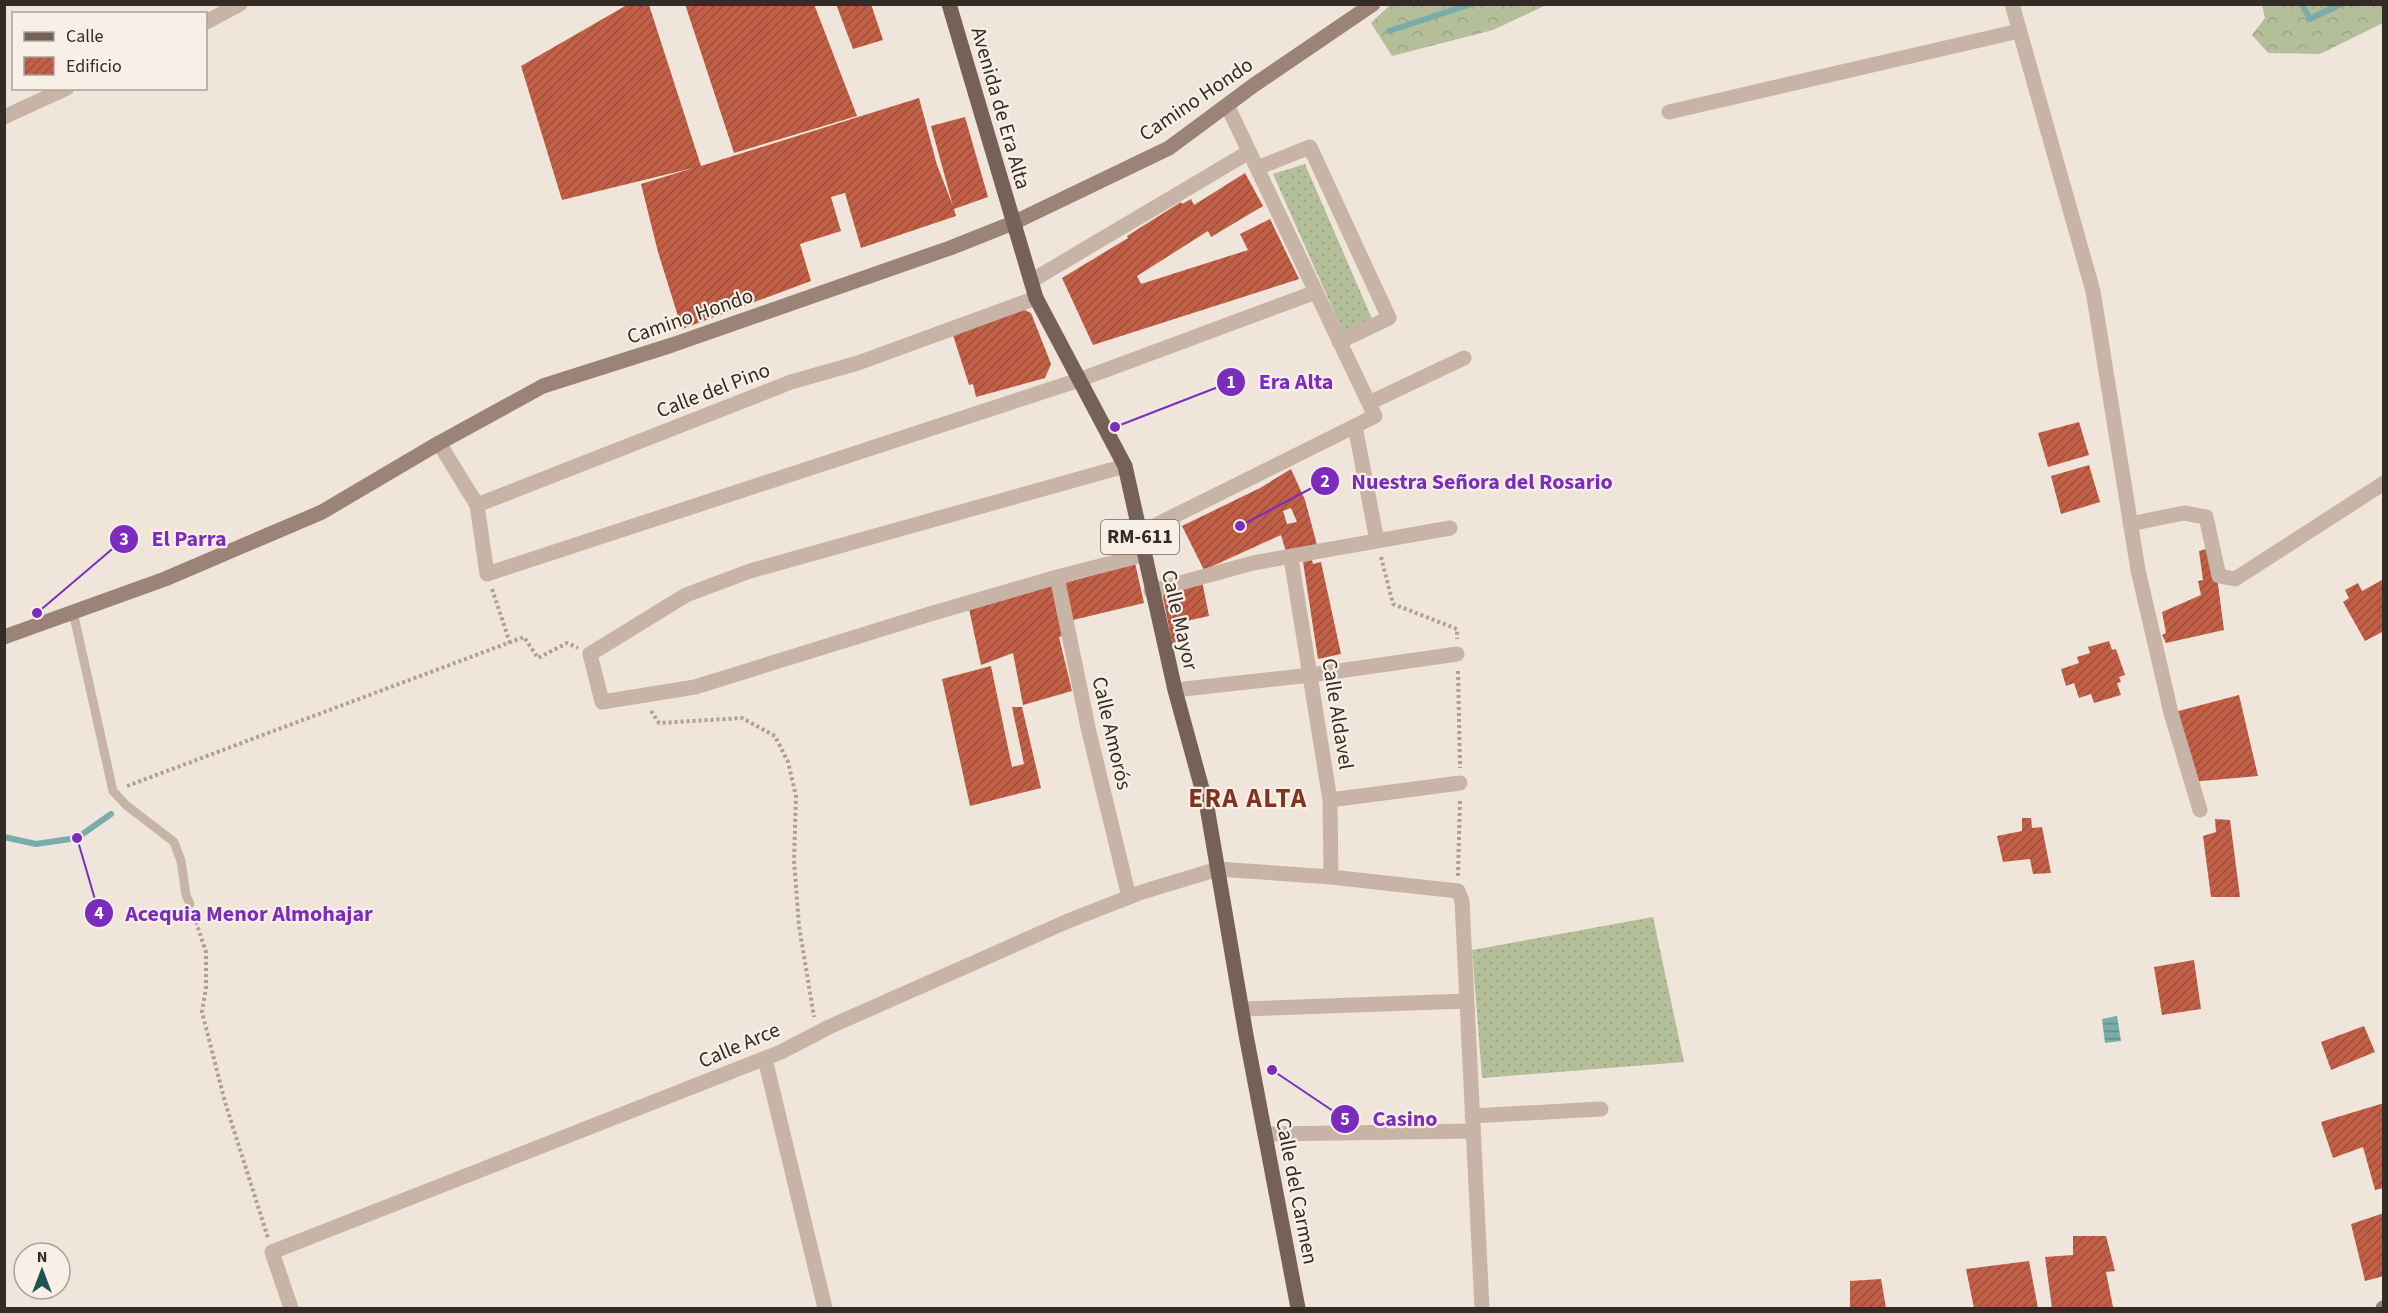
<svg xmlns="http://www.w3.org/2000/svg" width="2388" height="1313" viewBox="0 0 2388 1313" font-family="'Source Sans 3',sans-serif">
<defs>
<pattern id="grass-dots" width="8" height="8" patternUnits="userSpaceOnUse" patternTransform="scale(1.5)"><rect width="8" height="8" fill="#b4bf9a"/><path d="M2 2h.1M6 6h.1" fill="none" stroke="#9ba485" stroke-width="1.8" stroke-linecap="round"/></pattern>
<pattern id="forest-crowns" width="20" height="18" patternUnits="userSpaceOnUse" patternTransform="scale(1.5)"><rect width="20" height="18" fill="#b4bf9a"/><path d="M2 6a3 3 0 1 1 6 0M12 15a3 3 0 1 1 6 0" fill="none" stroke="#9ba485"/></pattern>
<pattern id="water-rules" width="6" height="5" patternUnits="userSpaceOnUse" patternTransform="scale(1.5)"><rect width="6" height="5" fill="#7aacac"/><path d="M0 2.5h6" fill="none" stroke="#658c8c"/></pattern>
<pattern id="building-hatch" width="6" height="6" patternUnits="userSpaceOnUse" patternTransform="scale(1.5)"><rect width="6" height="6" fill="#c25f47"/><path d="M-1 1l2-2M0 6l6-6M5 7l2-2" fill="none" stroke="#9e4f3b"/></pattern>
</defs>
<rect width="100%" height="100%" fill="#f0e5da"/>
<path fill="url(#grass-dots)" d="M1305 164 1373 321 1343 332 1273 174Z
M1653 917 1684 1062 1482 1078 1472 950Z"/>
<path fill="url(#forest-crowns)" d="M1390 5V4L1546 5 1493 30 1392 56 1371 23Z
M2262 5H2383V23L2320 54 2268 53 2252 35 2265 18Z"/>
<path fill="url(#water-rules)" d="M2117 1016 2121 1041 2105 1043 2102 1019Z"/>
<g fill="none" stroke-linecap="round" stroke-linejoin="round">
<path stroke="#7aacac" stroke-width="6" d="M2302 4 2310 19 2341 4
M1389 31 1471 4
M4 837 36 844 77 838 111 814"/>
</g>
<path fill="url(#building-hatch)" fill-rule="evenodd" d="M685 4H814L857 116 734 153Z
M836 4H871L883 40 853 49Z
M627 5H649L701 166 919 98 937 165 953 206 931 126 965 117 988 197 954 209 956 216 861 248 845 193 831 197 841 231 800 244 811 281 682 329 658 252 641 184 693 168 562 200 521 66Z
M1245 173 1263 206 1211 237 1208 231 1137 276 1141 284 1248 250 1240 234 1270 219 1299 279 1093 345 1062 278 1128 238 1127 236 1181 202 1182 204 1191 199 1194 205Z
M1020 308 1031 313 1051 364 1045 378 976 397 973 384 969 385 952 332Z
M2079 422 2089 455 2048 467 2038 433Z
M2089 465 2100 502 2061 514 2051 476Z
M1291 469 1305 500 1317 545 1286 552 1281 535 1204 570 1182 526 1260 488ZM1291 508 1297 522 1287 524 1283 511Z
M2210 548 2217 577 2224 630 2166 643 2162 635 2166 633 2162 612 2201 595 2198 581 2203 580 2199 551Z
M1312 560 1313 564 1321 562 1341 654 1318 659 1303 562Z
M1135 563 1144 603 1073 620 1065 583Z
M2384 579V631L2365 641 2343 602 2349 598 2345 590 2358 583 2362 591Z
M1202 581 1209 616 1182 622 1186 640 1172 643 1162 592Z
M1052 584 1062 636 1059 637 1072 691 1023 705 1013 653 981 665 969 609Z
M2109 641 2112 650 2116 649 2125 675 2119 677 2121 682 2117 683 2121 695 2094 703 2091 694 2079 698 2074 683 2066 686 2061 669 2079 663 2077 657 2090 653 2088 647Z
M991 666 1012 767 1024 764 1012 707H1022L1041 788 970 806 942 679Z
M2239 695 2258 776 2191 782 2171 713Z
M2022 818H2031L2032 828 2042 827 2051 873 2033 874 2030 859 2003 862 1997 836 2022 831Z
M2215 819 2230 820 2240 897H2211L2203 836 2216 832Z
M2194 960 2201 1009 2162 1015 2154 967Z
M2364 1026 2375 1052 2331 1070 2321 1042Z
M2384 1103V1188L2375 1190 2363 1147 2333 1158 2321 1122Z
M2384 1213V1276L2365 1281 2351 1224Z
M2073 1236H2106L2115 1271 2106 1272 2113 1307 2052 1308 2045 1257 2073 1255Z
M2029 1261 2038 1308H1974L1966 1269Z
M1881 1279 1886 1308H1850V1281Z"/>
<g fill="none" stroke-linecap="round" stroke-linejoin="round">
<path stroke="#b49e91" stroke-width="4" stroke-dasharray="3 3" stroke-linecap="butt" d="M1381 557 1393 604 1457 629V639
M492 589 510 643
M1458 671 1460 768
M651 711 659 723 742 718 775 736 788 762 796 796 794 860 799 926 814 1017
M127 786 524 637 538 658 567 643 578 648
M1458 876 1460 799
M194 916 206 952V988L202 1012 225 1102 268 1238"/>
<path stroke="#c8b4a6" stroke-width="9" d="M73 612 113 791 126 805 174 842 181 861 186 895 190 904"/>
<path stroke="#c8b4a6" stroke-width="15" d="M2012 4 2093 291 2138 570 2171 713 2200 810
M206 22 240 4
M1669 112 2019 31
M4 117 67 88
M1257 168 1310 147 1389 318 1339 342
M1031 281 1249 152
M1369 403 1464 358
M1355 426 1377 541
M439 443 477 505 791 382 858 363 1036 298
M1125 466 750 571 686 595 590 654 602 702 695 687 930 614 1057 577 1143 555
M477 505 487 574 1079 380 1316 292
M2130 524 2184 513 2206 517 2219 576 2235 579 2384 483
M1140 533 1375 416 1227 105
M1291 558 1330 800 1331 877
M1057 577 1089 732 1129 897
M1151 591 1253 563 1450 528
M1175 690 1311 675 1457 654
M1330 800 1460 783
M1242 1009 1467 1001
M765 1059 825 1308
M1472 1116 1601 1109
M1265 1134 1473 1131
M291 1308 272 1252 781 1052 829 1027 1068 921 1142 892 1218 869 1331 877 1458 891 1462 901 1482 1308"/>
<path stroke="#9b8378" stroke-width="15" d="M4 637 165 579 322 512 439 443 543 386 672 345 950 248 1013 223 1169 148 1254 85 1373 4
M2383 1308H2384"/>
<path stroke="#766158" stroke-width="15" d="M949 4 1036 298 1125 466 1175 690 1207 807 1246 1035 1298 1308"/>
</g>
<g text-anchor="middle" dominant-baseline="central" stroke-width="4.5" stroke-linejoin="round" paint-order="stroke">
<rect fill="#f8efe6" stroke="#6f6660" stroke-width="1.5" x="1101" y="520" width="78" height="34" rx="4.5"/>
<g font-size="20" font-weight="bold" fill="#342b27">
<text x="1140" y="537">RM-611</text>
</g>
<g font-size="21" fill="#342b27" stroke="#f8efe6">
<text transform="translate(1196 99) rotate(-34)">Camino Hondo</text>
<text transform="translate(1001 108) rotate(74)">Avenida de Era Alta</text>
<text transform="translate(690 316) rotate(-19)">Camino Hondo</text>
<text transform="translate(713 390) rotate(-21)">Calle del Pino</text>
<text transform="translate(1180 620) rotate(77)">Calle Mayor</text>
<text transform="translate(1338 714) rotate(81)">Calle Aldavel</text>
<text transform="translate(1112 733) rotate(77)">Calle Amorós</text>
<text transform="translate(739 1045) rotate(-23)">Calle Arce</text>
<text transform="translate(1297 1191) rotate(79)">Calle del Carmen</text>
</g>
<g font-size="27" font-weight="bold" letter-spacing="1.5" fill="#803523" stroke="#f8efe6">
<text x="1248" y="798">ERA ALTA</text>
</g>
</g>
<path fill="none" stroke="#7b2cbf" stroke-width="2" d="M1115 427L1231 382M1240 526L1325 481M37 613L124 539M77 838L99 913M1272 1070L1345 1119"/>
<g fill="#7b2cbf" stroke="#f8efe6" stroke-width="2">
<circle cx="1115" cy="427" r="6"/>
<circle cx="1240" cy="526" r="6"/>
<circle cx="37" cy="613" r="6"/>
<circle cx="77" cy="838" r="6"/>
<circle cx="1272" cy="1070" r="6"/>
<circle cx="1231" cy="382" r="15"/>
<circle cx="1325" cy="481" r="15"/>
<circle cx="124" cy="539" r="15"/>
<circle cx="99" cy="913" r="15"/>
<circle cx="1345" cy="1119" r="15"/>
</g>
<g font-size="18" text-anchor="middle" font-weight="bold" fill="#fff">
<text x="1231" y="388">1</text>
<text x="1325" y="487">2</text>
<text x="124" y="545">3</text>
<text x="99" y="919">4</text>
<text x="1345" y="1125">5</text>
</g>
<g font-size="22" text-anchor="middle" font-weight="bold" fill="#7b2cbf" stroke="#f8efe6" stroke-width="4.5" stroke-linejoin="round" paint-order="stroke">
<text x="1296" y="389">Era Alta</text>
<text x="1482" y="489">Nuestra Señora del Rosario</text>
<text x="189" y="546">El Parra</text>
<text x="249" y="921">Acequia Menor Almohajar</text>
<text x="1405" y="1126">Casino</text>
</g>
<rect width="2388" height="1313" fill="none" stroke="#342b27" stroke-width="12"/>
<rect x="12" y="12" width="195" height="78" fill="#f8efe6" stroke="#aaa19a" stroke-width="1.5"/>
<rect x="24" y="32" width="30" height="9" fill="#766158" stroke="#aaa19a" stroke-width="1.5"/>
<text x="66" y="42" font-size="18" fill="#342b27">Calle</text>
<rect x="24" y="57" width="30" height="18" fill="url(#building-hatch)" stroke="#aaa19a" stroke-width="1.5"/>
<text x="66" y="72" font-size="18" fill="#342b27">Edificio</text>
<g transform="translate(42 1271)"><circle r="28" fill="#f8efe6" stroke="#aaa19a" stroke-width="1.5"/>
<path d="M0-4.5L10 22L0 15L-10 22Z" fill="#1e5354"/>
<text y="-9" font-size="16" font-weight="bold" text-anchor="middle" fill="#342b27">N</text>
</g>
</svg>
